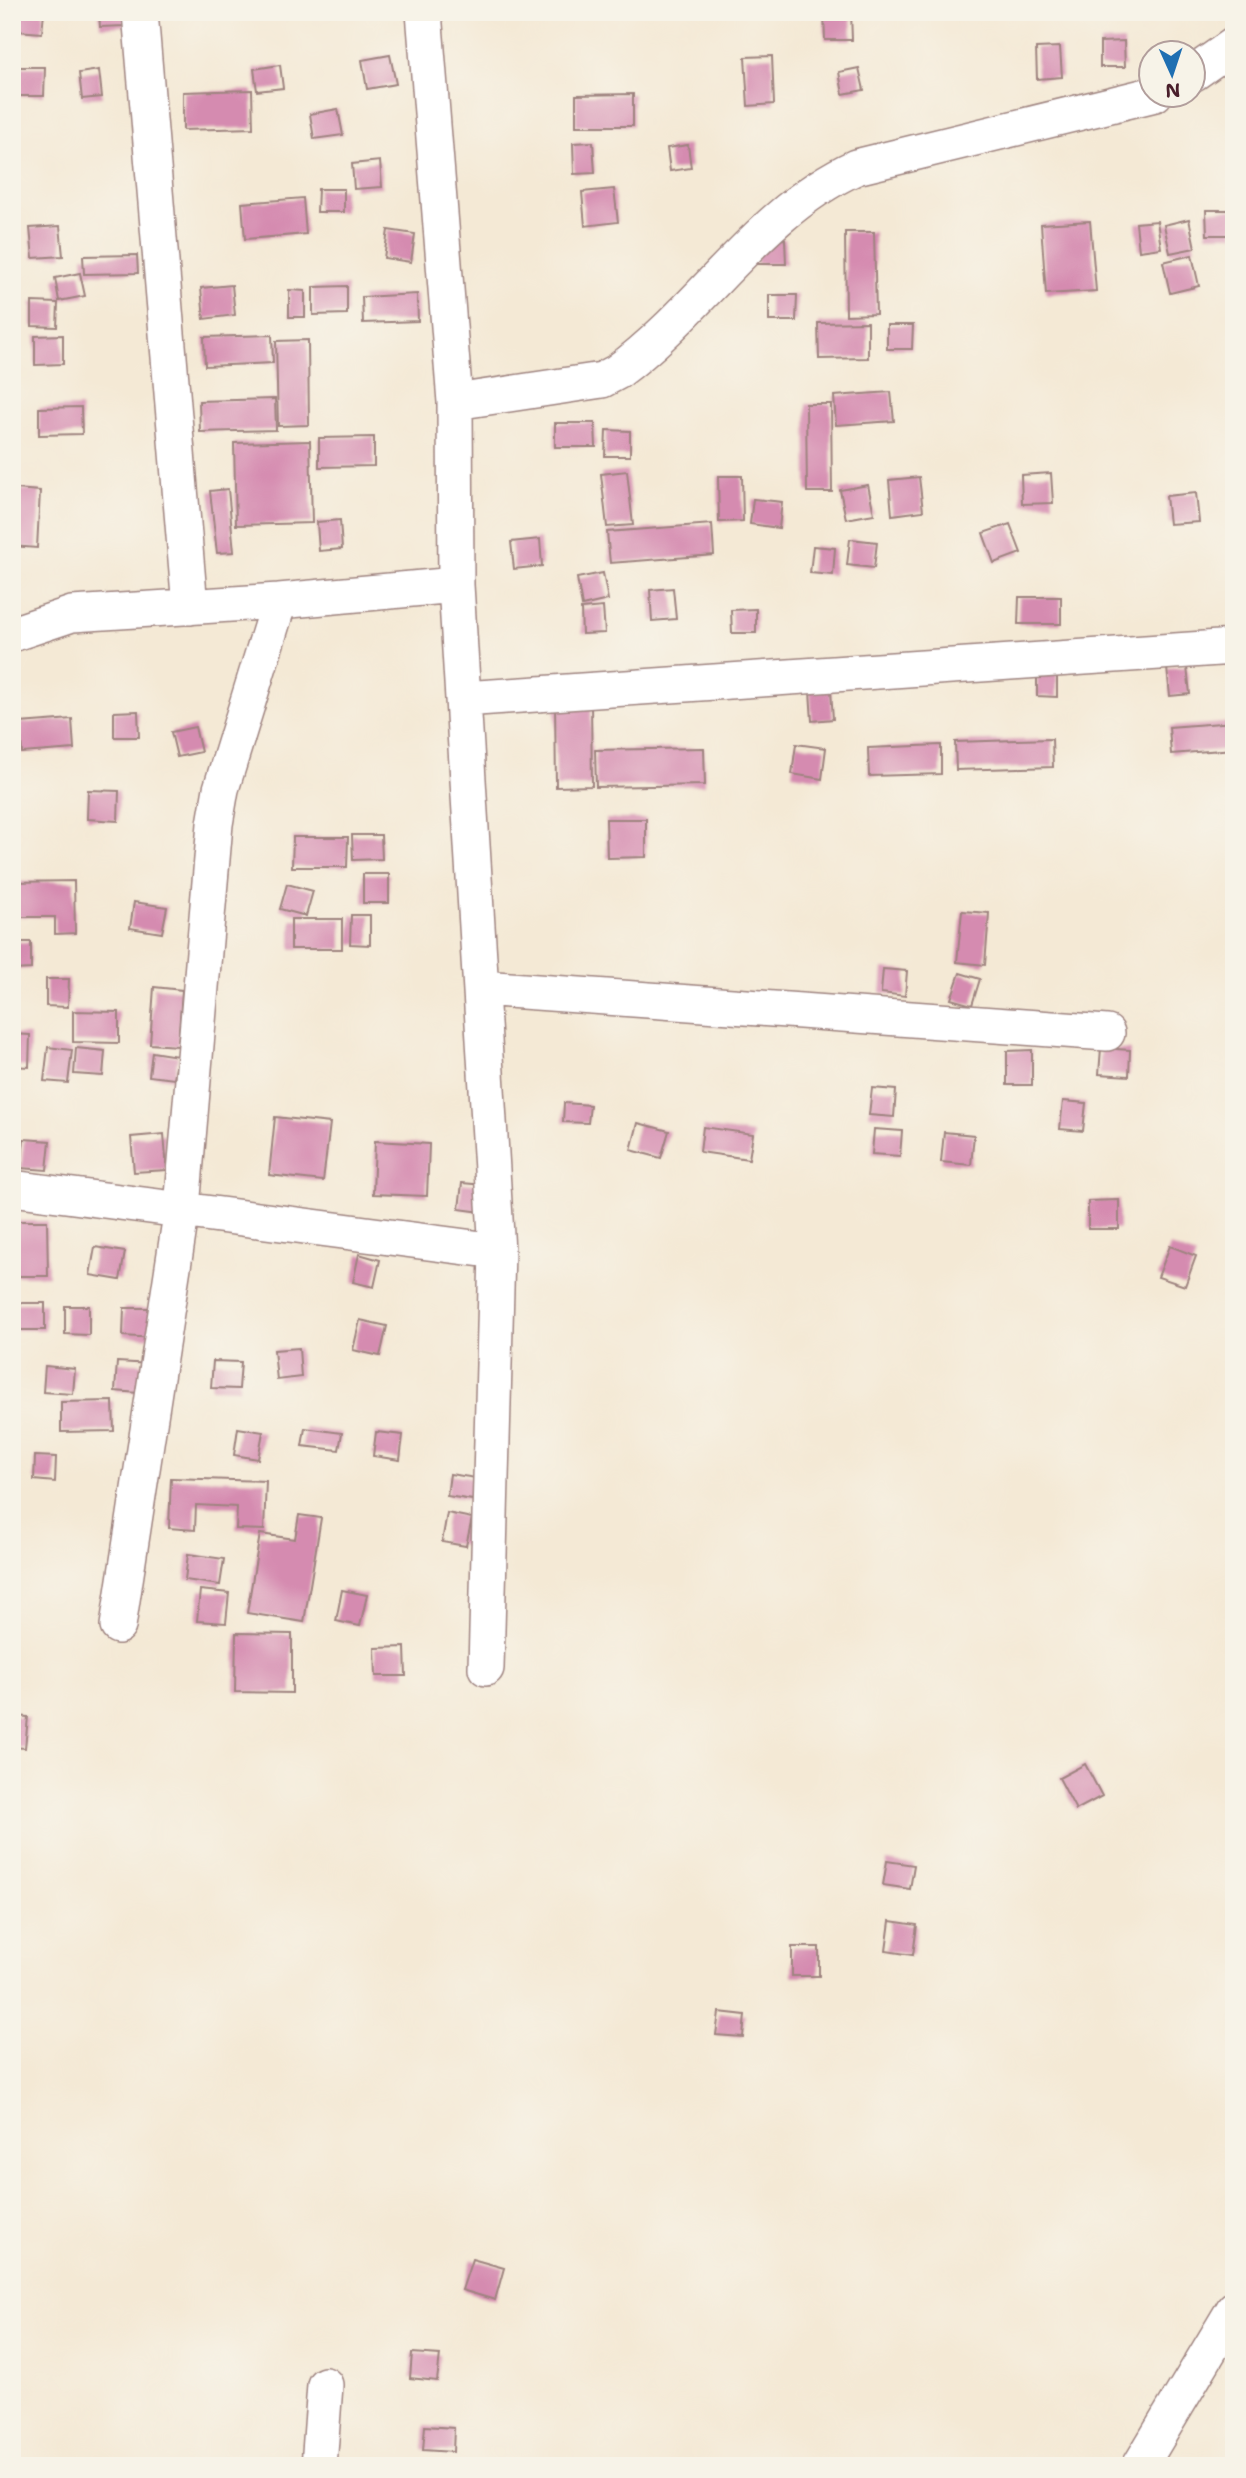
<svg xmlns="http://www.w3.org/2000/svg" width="1246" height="2478" viewBox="0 0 1246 2478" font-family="'Shantell Sans',sans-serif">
<rect width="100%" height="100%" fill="#f7f3e8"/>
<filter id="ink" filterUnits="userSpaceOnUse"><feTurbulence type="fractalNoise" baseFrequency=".0143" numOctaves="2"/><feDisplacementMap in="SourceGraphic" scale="14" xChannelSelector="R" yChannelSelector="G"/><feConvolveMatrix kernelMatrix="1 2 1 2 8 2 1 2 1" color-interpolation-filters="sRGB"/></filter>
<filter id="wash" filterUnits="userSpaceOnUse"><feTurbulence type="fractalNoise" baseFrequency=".00686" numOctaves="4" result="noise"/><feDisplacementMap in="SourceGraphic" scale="28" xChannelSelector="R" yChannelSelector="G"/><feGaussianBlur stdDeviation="1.57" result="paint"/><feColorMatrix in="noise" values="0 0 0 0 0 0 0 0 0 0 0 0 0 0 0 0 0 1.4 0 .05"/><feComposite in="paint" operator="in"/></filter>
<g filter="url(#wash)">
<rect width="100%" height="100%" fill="#f4e9d5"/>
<g id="blocks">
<path fill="#d58bb0" d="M19 12H44L42 33 17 31Z
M99 12H124L125 26 100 27Z
M824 12H851L852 40H825Z
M1124 41 1125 67H1100V42Z
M1060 47 1062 77 1037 79 1036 48Z
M390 55 396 84 367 89 362 60Z
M772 56 774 104 748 106 745 57Z
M280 65 283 88 257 91 254 69Z
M18 67H45L44 96H17Z
M859 68 864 90 843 94 839 72Z
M99 70 102 97 82 99 79 73Z
M252 90 253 128 183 130V92Z
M633 94V126H576V95Z
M338 109 343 135 314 139 310 114Z
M593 142 595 173 574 174 573 143Z
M688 145 691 168 670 171 667 148Z
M380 161 382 187 354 189 352 164Z
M318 189H344V212H317Z
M614 189 618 222 585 226 582 192Z
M303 198 306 234 245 239 242 203Z
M1206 210H1234V235H1207Z
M1189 219 1195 248 1170 253 1164 225Z
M1090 221 1096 291 1046 294 1041 224Z
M1157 221 1161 248 1139 251 1136 223Z
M60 226 63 256 33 258 30 228Z
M388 230 415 234 411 262 384 258Z
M845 232H874L876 314 846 315Z
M785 239 786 264H757V240Z
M137 255 138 273 84 274 83 256Z
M1192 255 1199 286 1170 293 1163 262Z
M80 273 85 296 59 301 55 278Z
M232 285 235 315 204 319 201 288Z
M347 286V314L313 315V287Z
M289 290 305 291V317H289Z
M417 294 418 321 363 323 362 297Z
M769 295H797L796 321H769Z
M32 302 58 303 57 327 32 326Z
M868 322V358L819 359 818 323Z
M887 325H913L912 349H887Z
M63 335V364L35 365V336Z
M272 335 273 363 205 366 204 337Z
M308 340 309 425 278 426 276 341Z
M891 392 894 421 836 425 834 396Z
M275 399 276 430 200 432 199 401Z
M806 404H831L832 492H807Z
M81 407 82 434 39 435V408Z
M555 423H595L596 447H555Z
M606 430 630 431V456H605Z
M374 437V466L319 467V438Z
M310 441 312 523 236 525 234 443Z
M627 471 633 525 607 527 601 474Z
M1051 473 1053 503 1022 504 1021 475Z
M718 476H742L743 521 719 522Z
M919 477 923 511 892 515 889 480Z
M868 485 874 514 846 519 840 490Z
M15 489 40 491 37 548 12 546Z
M228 489 234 552 217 553 210 491Z
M1196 493 1199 522 1169 524 1166 496Z
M753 499 782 502 779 528 750 524Z
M340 520 342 549 319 551 317 522Z
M712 524 714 555 610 563 607 532Z
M1010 524 1021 553 994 563 983 533Z
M540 539 542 566 514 569 511 542Z
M850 539 877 542 874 568 847 565Z
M813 546 835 548 833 575 810 573Z
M603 573 608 600 582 606 577 578Z
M673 588 676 619 652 621 650 590Z
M1019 597H1061V624H1018Z
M603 607 605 633 582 634 581 609Z
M756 609V633H732L731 610Z
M1187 667 1190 694 1170 696 1167 668Z
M1057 673V697L1037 696V674Z
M831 690 833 719 812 721 810 691Z
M591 701 592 786 556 787 555 702Z
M138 711 139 737H114V712Z
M72 719 74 749 22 753 20 723Z
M1234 722V749L1171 754 1169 727Z
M195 727 201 752 177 757 171 732Z
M1052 739 1053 767 956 770 955 742Z
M796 744 826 748 822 779 792 774Z
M941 745V774L869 776 868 748Z
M704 748 705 785 596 787 595 750Z
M88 790 119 791 118 821 87 819Z
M606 819H646V857L607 858Z
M352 835H381L382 859 353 860Z
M293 837H348L347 867H292Z
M363 874H389V903H363Z
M74 881 75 933 55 934V917H13L12 882Z
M287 884 313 891 306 916 280 909Z
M134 902 167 907 162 933 130 928Z
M962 911 989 913 985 965 957 962Z
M351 915H370V945L350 944Z
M291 919H342V949H291Z
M12 942H31V969L12 970Z
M883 969 907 971 905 996 881 993Z
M960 973 980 979 972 1005 951 999Z
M46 979H69L68 1007 46 1006Z
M154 987 182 990 178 1046 150 1044Z
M73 1011 119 1012V1043L73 1042Z
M12 1034 30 1035 29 1067 12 1066Z
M48 1047 72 1050 68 1083 44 1081Z
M76 1048 105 1051 103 1076 74 1074Z
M1101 1048 1130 1050 1129 1076 1099 1074Z
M1032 1050V1085H1007V1051Z
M152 1052 178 1056 174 1079 149 1076Z
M872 1088 896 1090 894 1117 869 1115Z
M1063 1101 1086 1103 1083 1131 1060 1129Z
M564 1103 590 1105 588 1123 563 1122Z
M275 1117 330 1123 323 1181 269 1175Z
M638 1123 669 1131 661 1158 631 1150Z
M703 1127 753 1134 749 1159 700 1152Z
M874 1129 902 1131 900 1156 872 1154Z
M944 1132 974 1135 971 1165 941 1162Z
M164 1134 167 1170 134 1172 131 1137Z
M24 1139 50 1141 47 1170 21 1168Z
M375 1141 429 1144 427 1196 373 1194Z
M462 1183 484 1185 482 1212 459 1209Z
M1119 1200V1229H1088V1201Z
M12 1221H47L48 1276H12Z
M1170 1246 1196 1256 1185 1286 1158 1277Z
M95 1247 125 1252 120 1280 90 1275Z
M359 1254 380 1260 374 1287 353 1282Z
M12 1303H45V1330H12Z
M65 1306H89V1335L65 1334Z
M124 1308H156L155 1338 123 1336Z
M360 1320 387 1326 380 1356 353 1350Z
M299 1348 301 1377 277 1380 274 1350Z
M213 1361 241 1362 239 1389 211 1388Z
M117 1362 151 1364 150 1394 115 1391Z
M45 1366 75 1369 73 1394 43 1392Z
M113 1401 114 1431 61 1432V1402Z
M238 1428 263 1432 258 1459 234 1455Z
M305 1428 342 1433 339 1450 302 1446Z
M376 1432 403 1435 400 1460 373 1456Z
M35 1456 56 1457 55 1482 34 1480Z
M450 1474 476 1478 473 1500 447 1496Z
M171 1478 266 1481 264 1530 236 1529 237 1507 196 1505 195 1530 169 1528Z
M447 1513 472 1518 466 1546 442 1542Z
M299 1515 321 1518 304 1622 247 1613 260 1534 295 1539Z
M188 1554 224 1559 220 1585 185 1580Z
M200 1590 229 1593 226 1623 197 1621Z
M342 1590 367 1595 360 1626 336 1621Z
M236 1633 292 1634V1693L235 1692Z
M405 1647 406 1676H376L375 1648Z
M12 1716 28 1717 25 1748 12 1747Z
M1085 1764 1102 1796 1076 1810 1059 1778Z
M887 1861 914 1865 910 1889 883 1885Z
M890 1921 917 1925 913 1955 886 1951Z
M792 1947H819V1976H792Z
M719 2012 745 2015 743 2037 716 2035Z
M472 2259 504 2268 495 2300 462 2290Z
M412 2353 440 2355 437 2381 410 2378Z
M425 2426 454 2428 453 2452 423 2450Z"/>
</g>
</g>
<g filter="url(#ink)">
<use href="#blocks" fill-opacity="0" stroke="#9f8480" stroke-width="2"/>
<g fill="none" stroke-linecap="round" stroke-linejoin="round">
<defs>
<path id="minor" d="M140 12 190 607
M424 12 455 402
M1194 73 1234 45
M456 585 497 1251 486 1668
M12 634 72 614 279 601 456 585 455 402 602 380 617 372C702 310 758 212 856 167L1155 94
M463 699 1234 647
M481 988 1107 1033
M12 1188 497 1251
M118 1626 182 1208 215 824 221 789 279 601
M319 2466 325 2385
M1140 2466 1234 2309"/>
</defs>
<use href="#minor" stroke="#9f8480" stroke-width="38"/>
<use href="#minor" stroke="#fff" stroke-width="35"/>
</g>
</g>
<rect width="1246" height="2478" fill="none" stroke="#f7f3e8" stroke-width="42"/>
<g transform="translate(1172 74) rotate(177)"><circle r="33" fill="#f7f3e8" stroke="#b29e9c" stroke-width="2"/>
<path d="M0-5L12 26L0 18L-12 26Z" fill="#1f6fb2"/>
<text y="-10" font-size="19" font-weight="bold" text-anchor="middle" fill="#4a1f2b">N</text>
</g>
</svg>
